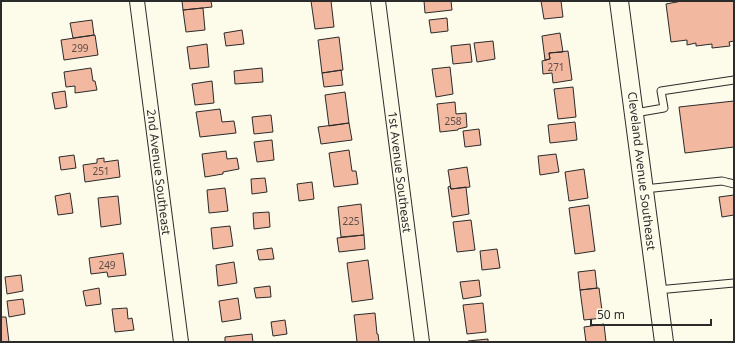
<svg xmlns="http://www.w3.org/2000/svg" width="735" height="343" viewBox="0 0 735 343" font-family="'Noto Sans',sans-serif">
<rect width="100%" height="100%" fill="#fdfbea"/>
<path fill="#f2b8a0" stroke="#2b2b2b" d="M182 1H211L212 7 183 10Z
M311 1H331L334 27 315 29Z
M424 1H451L452 10 425 13Z
M541 1H561L563 17 544 19Z
M682 1H734V41L729 42 730 46 712 48V44L696 46V43L687 45V40L671 42 666 4Z
M203 8 205 30 186 32 183 10Z
M447 18 448 31 431 33 429 20Z
M92 20 94 35 73 38 70 23Z
M242 30 244 44 226 46 224 33Z
M560 33 563 52 549 53 550 59 545 60 542 36Z
M95 35 98 55 64 60 61 40Z
M339 37 343 70 322 73 318 40Z
M493 41 495 59 477 62 474 43Z
M207 44 209 67 190 69 187 47Z
M470 44 472 62 453 64 451 46Z
M568 51 572 80 553 83 552 73 543 74 542 61 550 59 549 53Z
M450 67 453 94 436 97 432 69Z
M91 68 93 81H95L97 90 75 93V86L66 87 64 72Z
M262 68 263 82 235 84 234 71Z
M341 70 343 85 324 87 322 73Z
M212 81 214 103 195 105 192 84Z
M573 87 576 117 558 119 554 89Z
M65 91 67 107 55 109 52 93Z
M345 92 349 123 329 126 325 95Z
M734 101V147L685 153 679 107Z
M455 102 456 114 466 113 467 127 458 129V130L440 132 437 104Z
M220 109 222 122 234 121 236 133 200 137 196 112Z
M271 115 273 132 254 134 252 117Z
M575 122 577 140 550 143 548 125Z
M349 123 352 140 321 144 318 127Z
M479 129 481 145 465 147 463 131Z
M272 140 274 160 257 162 254 142Z
M349 150 352 171H356L358 184 334 187 329 153Z
M226 151 227 159 237 158 239 169 223 172V174L205 177 202 154Z
M556 154 559 172 540 175 538 156Z
M74 155 76 168 61 170 59 157Z
M104 158V162L118 160 120 177 85 182 83 165 97 163V159Z
M467 167 470 187 451 189 448 170Z
M584 169 588 198 569 201 565 172Z
M265 178 267 192 252 194 251 179Z
M312 182 314 199 299 201 297 184Z
M450 186 451 189 466 187 469 214 452 217 448 187Z
M225 188 228 211 209 213 207 190Z
M70 193 73 213 58 215 55 196Z
M734 195V215L722 217 719 197Z
M118 196 121 224 101 227 98 198Z
M361 204 364 235 341 237 338 207Z
M589 205 595 251 575 254 569 208Z
M269 212 270 227 254 229 253 213Z
M471 220 475 250 457 252 453 222Z
M230 226 233 246 213 249 211 228Z
M364 235 365 249 339 252 337 238Z
M272 248 274 259 259 260 257 250Z
M497 249 500 268 482 270 480 251Z
M123 253 126 275 108 277 107 272 91 274 89 258Z
M368 260 373 299 352 302 347 263Z
M234 262 237 283 218 286 216 265Z
M595 270 597 288 580 290 578 272Z
M21 275 23 291 7 294 5 277Z
M479 280 481 296 463 299 460 282Z
M270 286 271 297 256 298 254 288Z
M99 288 101 304 86 306 83 291Z
M599 288 603 318 584 320 580 290Z
M238 298 241 319 222 322 219 301Z
M23 299 25 314 9 317 7 301Z
M483 303 486 332 467 334 463 305Z
M127 308 128 319 132 318 134 330 115 332 112 309Z
M375 313 377 334H378L379 342H357L354 315Z
M1 317H6L9 342H1Z
M285 320 287 334 273 336 271 322Z
M604 324 606 342H586L584 327Z
M252 334 253 342H225V337Z
M488 339V342H468V341Z"/>
<g fill="none" stroke-linecap="round" stroke-linejoin="round">
<defs>
<path id="service" d="M635 113 664 108 661 91 734 80
M644 189 722 181 734 184
M657 290 734 283"/>
<path id="minor" d="M137 1 181 342
M378 1 422 342"/>
<path id="tertiary" d="M619 1 664 342"/>
</defs>
<use href="#service" stroke="#2b2b2b" stroke-width="9"/>
<use href="#minor" stroke="#2b2b2b" stroke-width="16"/>
<use href="#tertiary" stroke="#2b2b2b" stroke-width="20"/>
<use href="#service" stroke="#fdfbea" stroke-width="7"/>
<use href="#minor" stroke="#fdfbea" stroke-width="14"/>
<use href="#tertiary" stroke="#fdfbea" stroke-width="18"/>
</g>
<g text-anchor="middle" dominant-baseline="central" stroke-width="3" stroke-linejoin="round" paint-order="stroke">
<g font-size="10" fill="#5d4e48">
<text x="80" y="48">299</text>
<text x="556" y="67">271</text>
<text x="453" y="121">258</text>
<text x="101" y="171">251</text>
<text x="351" y="221">225</text>
<text x="107" y="265">249</text>
</g>
<g font-size="12" fill="#2b2b2b" stroke="#fdfbea">
<text transform="translate(642 171) rotate(83)">Cleveland Avenue Southeast</text>
<text transform="translate(159 172) rotate(83)">2nd Avenue Southeast</text>
<text transform="translate(400 172) rotate(83)">1st Avenue Southeast</text>
</g>
</g>
<rect width="735" height="343" fill="none" stroke="#2b2b2b" stroke-width="4"/>
<path d="M591 319v6h120v-6" fill="none" stroke="#2b2b2b" stroke-width="2"/>
<text x="597" y="319" font-size="12" fill="#2b2b2b" stroke="#fdfbea" stroke-width="3" paint-order="stroke">50 m</text>
</svg>
